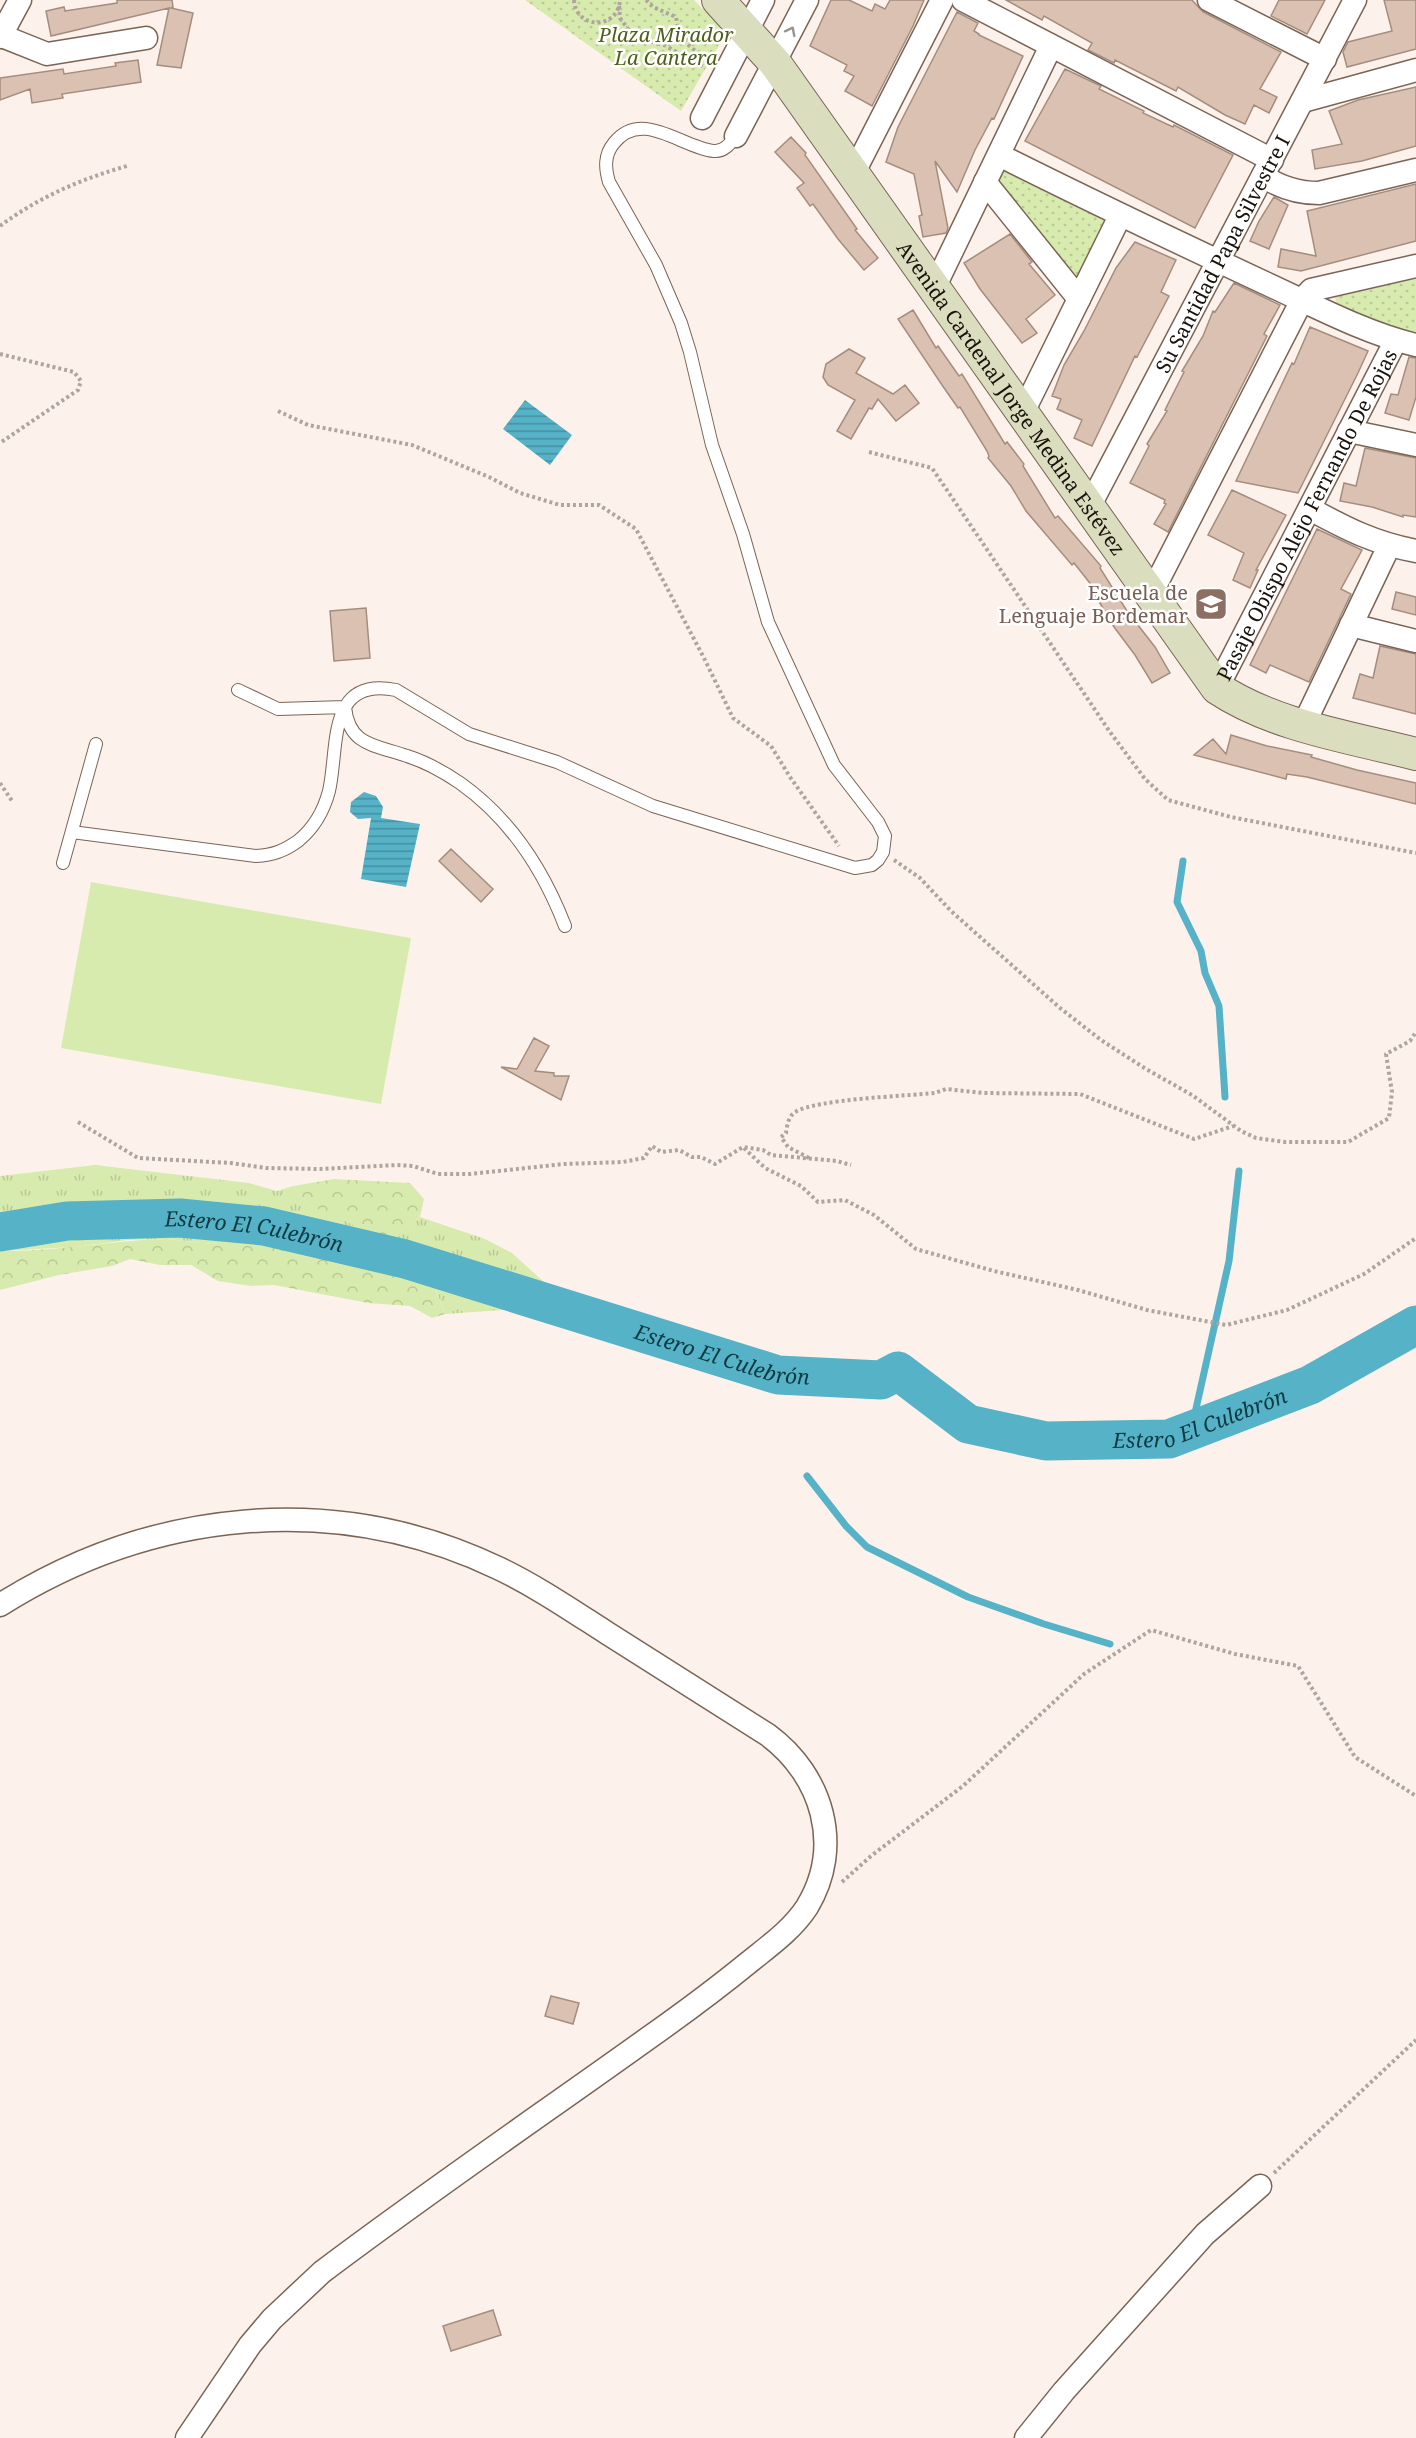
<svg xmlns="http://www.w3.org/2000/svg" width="1416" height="2438" viewBox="0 0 1416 2438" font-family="'Noto Serif',serif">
<defs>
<pattern id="grass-tufts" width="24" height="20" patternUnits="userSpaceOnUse" patternTransform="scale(1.5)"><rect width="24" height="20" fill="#d8ebae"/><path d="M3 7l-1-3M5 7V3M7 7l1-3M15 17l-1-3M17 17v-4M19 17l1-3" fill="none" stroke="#b9c894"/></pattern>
<pattern id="forest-crowns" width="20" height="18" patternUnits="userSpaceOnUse" patternTransform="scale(1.5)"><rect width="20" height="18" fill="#d8ebae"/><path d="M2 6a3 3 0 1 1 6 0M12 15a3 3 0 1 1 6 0" fill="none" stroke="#b9c894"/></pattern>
<pattern id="park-dots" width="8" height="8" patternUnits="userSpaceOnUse" patternTransform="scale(1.5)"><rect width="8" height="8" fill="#d8ebae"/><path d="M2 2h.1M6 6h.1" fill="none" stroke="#b9c894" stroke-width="1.8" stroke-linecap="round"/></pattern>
<pattern id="water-rules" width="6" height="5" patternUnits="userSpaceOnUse" patternTransform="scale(1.5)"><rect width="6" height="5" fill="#55b2c7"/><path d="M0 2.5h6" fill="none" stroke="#468fa0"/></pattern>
</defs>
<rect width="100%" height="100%" fill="#fcf2eb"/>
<path fill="url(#grass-tufts)" d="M95 1165 249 1183 277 1191 293 1186 311 1206 401 1231 420 1217 485 1239 512 1253 578 1313 545 1315 516 1309 445 1314 435 1287 400 1274 374 1271 348 1259 308 1257 265 1244H212L167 1239 128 1240 74 1247 0 1251V1176Z"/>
<path fill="url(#forest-crowns)" d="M334 1179 410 1183 424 1199 420 1217 401 1231 380 1237 311 1206 293 1186Z
M167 1239 212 1244H265L308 1257 348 1259 374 1271 400 1274 435 1288 445 1314 432 1318 410 1306 368 1303 274 1285 251 1286 218 1281 191 1265H160L130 1259 112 1266 59 1275 0 1290V1251C56 1252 111 1240 167 1239Z"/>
<path fill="url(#park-dots)" d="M525 0H694L726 33 681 111Z
M1002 166 1109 220 1077 284 996 179Z
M1416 272V333L1386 326 1337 305 1335 297 1340 290Z"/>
<path fill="#d8ebae" d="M91 882 411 938 381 1104 61 1048Z"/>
<path fill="url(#water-rules)" d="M525 400 572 435 550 465 503 429Z
M364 792 376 796 383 807 381 818 420 824 406 887 361 879 371 818 358 819 350 812 351 802Z"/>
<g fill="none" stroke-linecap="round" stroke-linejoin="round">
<path stroke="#55b2c7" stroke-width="7" d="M1183 861 1177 902 1201 951 1205 973 1219 1006 1225 1097
M1191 1431 1229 1261 1239 1171
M807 1476 846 1526 867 1547 968 1597 1044 1624 1110 1644"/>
<path stroke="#55b2c7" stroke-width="39" id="s1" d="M0 1232 67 1221 180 1218 264 1226 405 1259 778 1375 881 1380 898 1371 968 1424 1046 1441 1169 1439 1310 1385 1416 1325"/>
</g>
<path fill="#dac1b1" stroke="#a58d7e" stroke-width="1.5" d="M117 0H172L173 7 171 8 193 13 181 68 157 65 169 8 51 36 46 11 64 7 65 11 117 3Z
M831 0H849L872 11 875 4 885 9 890 0H924L913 26 872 106 845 91 854 76 844 71 847 65 810 46Z
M1006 0H1192L1203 12 1281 52 1260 89 1277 97 1269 113 1254 105 1245 124 1225 115 1178 87 1176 91 1115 60 1114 63 1088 50 1092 43 1044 16 1042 20Z
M1279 0H1325L1307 34 1271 16Z
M1384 0H1416V49L1347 67 1343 52 1348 42 1392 31Z
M957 12 978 23 974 31 979 34V35L1023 56 994 119 992 118 975 150 957 192 935 161 948 228 946 233 923 237 919 216 922 215 914 174 886 162 898 127Z
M138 60 141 82 62 94 63 98 32 103 30 89 0 100V78L63 69 64 74 116 66 115 63Z
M1065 69 1101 86 1099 89 1144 111 1143 113 1173 127 1174 125 1233 155 1195 228 1025 141Z
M1416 87V146L1362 161 1315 169 1312 150 1342 144 1329 111 1358 100Z
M791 137 806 153 805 155 857 229 855 230 878 258 864 270 838 239 813 204 810 206 797 188 804 183 775 152Z
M1416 184V241L1301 271 1278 267 1281 249 1316 256 1307 211Z
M1274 197 1288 205 1269 249 1250 241 1259 221Z
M1010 234 1032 262 1029 264 1055 295 1026 319 1037 333 1022 343 980 289 964 263Z
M1135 242 1176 260 1161 292 1169 296 1137 357 1135 356 1092 446 1074 438 1082 420 1057 409 1061 399 1052 396 1064 365 1084 331 1116 268Z
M1234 283 1280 305 1264 334 1267 336 1254 362 1168 532 1154 524 1166 504 1164 503 1165 500 1130 483 1149 446 1147 444 1167 411 1165 410 1184 372 1182 371 1203 336 1213 311 1215 312Z
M913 310 936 348 938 346 959 376 962 374 1005 444 1007 442 1024 464 1023 466 1055 518 1058 516 1101 566 1100 568 1127 611 1155 647 1170 673 1152 683 1135 655 1114 627 1091 588 1093 587 1074 563 1072 565 1026 511 1011 486 988 458 989 456 987 451 960 407 958 408 942 385 898 319Z
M1310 327 1368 351 1358 373 1298 493 1236 481 1292 363 1294 364Z
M849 349 865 358 856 373 893 394 905 385 919 403 896 421 878 399 872 409 869 408 851 439 837 431 855 400 828 385 823 377 826 364Z
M1409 357 1416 358V397L1409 420 1385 413 1391 394 1398 395Z
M1365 448 1416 458V517L1403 515V517L1372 507 1340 501 1344 483 1356 486Z
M1232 490 1286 515 1256 570H1258L1250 588 1233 580 1244 553 1208 535Z
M1317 529 1362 550 1341 589 1351 594 1309 682 1270 665 1266 673 1250 665Z
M1396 592 1416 597V615L1392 609Z
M366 608 370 658 334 661 330 611Z
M1380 646 1416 654V714L1353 698 1360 674 1373 678Z
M1231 735 1267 746 1312 755 1311 757 1357 770 1416 783V804L1307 777 1287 774 1286 779 1194 755 1213 739 1226 754Z
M451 849 493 889 481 902 439 861Z
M534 1038 549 1046 535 1071 554 1073V1076H569L561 1100 501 1067 517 1069Z
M551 1996 579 2003 573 2024 545 2016Z
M493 2310 501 2335 451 2351 443 2326Z"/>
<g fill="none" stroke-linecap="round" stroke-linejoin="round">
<defs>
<path id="lane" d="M238 690 278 709 345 707
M345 707C349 747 377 745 407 756 426 762 444 772 460 783 511 819 543 869 565 926
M72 832 256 856C273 855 284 851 298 841 314 828 324 810 329 791 339 748 326 676 396 690L469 734 557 762 653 806 855 868 872 865 878 860 883 852 885 836 878 822 834 765 768 622 743 534 712 445 690 352 681 323 656 265 609 182C605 168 604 155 614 143 642 108 682 148 714 151 724 152 731 143 736 136
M63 863 96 744"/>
<g id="street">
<path d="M963 0 1272 160"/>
<path d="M1209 0 1325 59"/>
<path d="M2 36 47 54 146 38"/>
<path d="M0 37 20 0"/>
<path d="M1303 101 1416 70"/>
<path d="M702 118 763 0"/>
<path d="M736 136 807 0"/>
<path d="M999 155C1087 199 1175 241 1265 283 1311 304 1367 334 1416 345"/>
<path d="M853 174 942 0"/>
<path d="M1263 176C1281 188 1298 193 1319 193L1416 170"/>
<path d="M985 182 1079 299"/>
<path d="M934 288 1051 46"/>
<path d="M1024 416 1028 402 1120 216"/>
<path d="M1349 431 1416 445"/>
<path id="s2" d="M1089 507 1355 0"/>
<path d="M1310 509C1347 529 1374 543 1416 551"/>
<path d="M1151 594 1302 300 1311 290 1416 266"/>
<path d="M1351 625 1416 641"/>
<path id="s3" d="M1217 688 1396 340"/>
<path d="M1304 724 1389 546"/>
<path d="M0 1605C151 1510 334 1490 498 1568 536 1586 571 1610 607 1633 660 1667 714 1701 768 1735 822 1775 844 1846 807 1907 792 1930 769 1946 748 1963 715 1990 681 2015 647 2039 538 2117 428 2192 322 2272L272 2319 250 2345 187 2438"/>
<path d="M1026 2438 1064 2391 1205 2234 1260 2186"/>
</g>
<g id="secondary">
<path id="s4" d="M718 0 775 63 1217 688C1274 726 1350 737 1416 754"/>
</g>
</defs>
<use href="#lane" stroke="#7a6455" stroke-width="14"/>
<use href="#street" stroke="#7a6455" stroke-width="25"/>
<use href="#secondary" stroke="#7a6455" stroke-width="34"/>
<path stroke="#afa59f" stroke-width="4" stroke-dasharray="3 3" stroke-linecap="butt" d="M574 0C576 30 618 30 620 0
M646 0 653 7 676 17 679 33 684 41 708 62
M619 6 620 18 634 37 664 45 704 67
M0 226C39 197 81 179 127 166
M0 354 74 372 81 381 78 390 0 443
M278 411 308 425 412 445 489 477 520 493 560 505H599L636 529 704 658 733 718 771 746 790 777 839 846
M869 452 932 468 1110 732 1145 779 1168 800 1231 817 1416 853
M0 783 12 801
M894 860 920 878 951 911 1060 1008 1101 1040 1146 1069 1192 1095 1241 1131 1256 1138 1285 1142H1348L1389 1118 1392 1092 1386 1054 1410 1041 1416 1032
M78 1122 138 1158 231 1163 266 1168 320 1169 397 1165 413 1166 438 1174H470L564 1164 623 1162 644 1158 652 1146 661 1152 679 1150 692 1157H701L715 1164 743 1147 763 1150 771 1155 837 1161 851 1165
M744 1148 765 1168 801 1186 818 1202 845 1200 874 1215 916 1249 994 1271 1078 1290 1147 1310 1226 1325 1287 1310 1364 1274 1416 1238
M809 1158 788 1147 781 1137 786 1133C787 1126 788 1117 795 1112 817 1099 905 1096 935 1093L946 1089 983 1093 1080 1094 1194 1139 1233 1126
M842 1882 871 1856 963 1786 1084 1674 1151 1630 1235 1654 1298 1666 1355 1757 1416 1796
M1274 2173 1416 2040"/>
<use href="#lane" stroke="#fff" stroke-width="12"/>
<use href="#street" stroke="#fff" stroke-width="22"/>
<use href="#secondary" stroke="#dadebf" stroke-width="32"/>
</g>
<defs><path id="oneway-chevron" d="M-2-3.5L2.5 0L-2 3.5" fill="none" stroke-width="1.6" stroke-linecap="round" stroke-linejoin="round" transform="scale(1.5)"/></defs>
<use stroke="#989492" href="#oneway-chevron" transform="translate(791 31) rotate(-63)"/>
<defs>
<symbol id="school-square" viewBox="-11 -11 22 22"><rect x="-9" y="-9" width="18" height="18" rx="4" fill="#8d6e63" stroke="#fff"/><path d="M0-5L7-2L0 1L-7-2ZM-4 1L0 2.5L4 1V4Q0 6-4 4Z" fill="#fff"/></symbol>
</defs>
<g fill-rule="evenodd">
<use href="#school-square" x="1192" y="585" width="38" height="38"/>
</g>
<g text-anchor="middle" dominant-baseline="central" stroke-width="5" stroke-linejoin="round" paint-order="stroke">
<g font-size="20" font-style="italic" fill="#4d5f16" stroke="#fff">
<text x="666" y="34">Plaza Mirador<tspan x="666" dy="23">La Cantera</tspan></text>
</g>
<g font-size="20" fill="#1a120c" stroke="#fff">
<text stroke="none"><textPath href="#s2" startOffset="286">Su Santidad Papa Silvestre I</textPath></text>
<text stroke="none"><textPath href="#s4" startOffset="495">Avenida Cardenal Jorge Medina Estévez</textPath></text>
<text stroke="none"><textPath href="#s3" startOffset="195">Pasaje Obispo Alejo Fernando De Rojas</textPath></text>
</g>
<g font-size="20" fill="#785e54" stroke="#fff" text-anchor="end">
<text x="1188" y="592">Escuela de<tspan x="1188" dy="23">Lenguaje Bordemar</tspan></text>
</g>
<g font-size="21" font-style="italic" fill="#0c3942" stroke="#fff">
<text stroke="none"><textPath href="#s1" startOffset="256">Estero El Culebrón</textPath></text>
<text stroke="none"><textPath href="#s1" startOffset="742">Estero El Culebrón</textPath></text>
<text stroke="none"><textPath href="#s1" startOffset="1248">Estero El Culebrón</textPath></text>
</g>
</g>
</svg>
